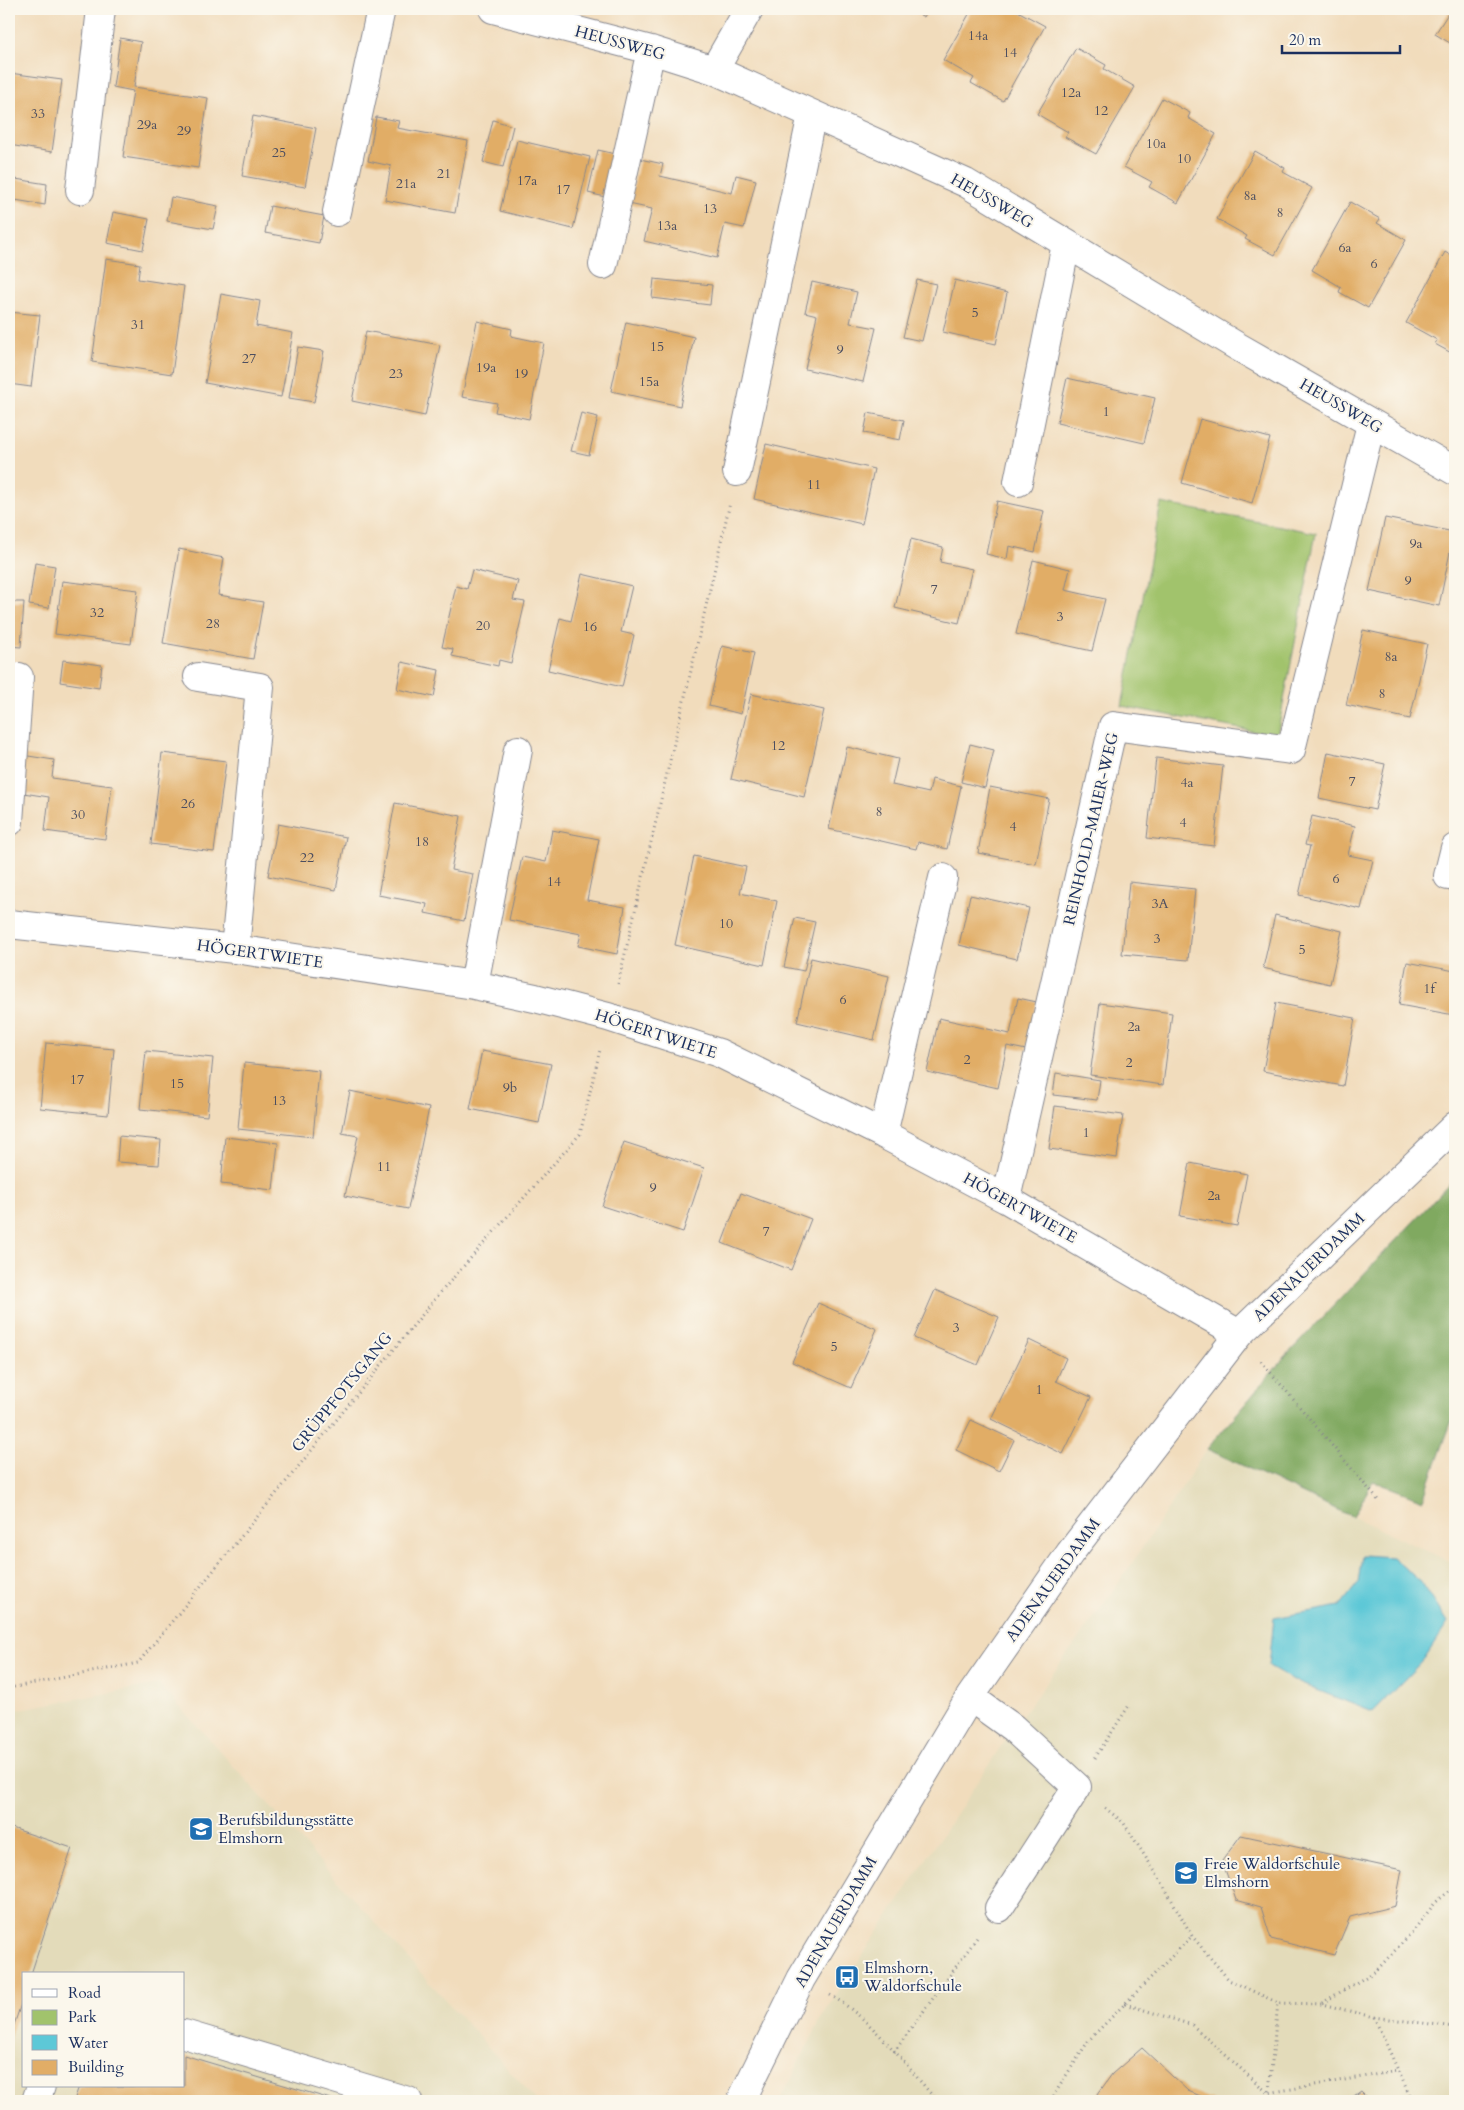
<svg xmlns="http://www.w3.org/2000/svg" width="1464" height="2110" viewBox="0 0 1464 2110" font-family="Cardo,serif">
<rect width="100%" height="100%" fill="#fbf7ec"/>
<filter id="ink" filterUnits="userSpaceOnUse"><feTurbulence type="fractalNoise" baseFrequency=".02" numOctaves="2"/><feDisplacementMap in="SourceGraphic" scale="10" xChannelSelector="R" yChannelSelector="G"/><feConvolveMatrix kernelMatrix="1 2 1 2 8 2 1 2 1" color-interpolation-filters="sRGB"/></filter>
<filter id="wash" filterUnits="userSpaceOnUse"><feTurbulence type="fractalNoise" baseFrequency=".0096" numOctaves="4" result="noise"/><feDisplacementMap in="SourceGraphic" scale="20" xChannelSelector="R" yChannelSelector="G"/><feGaussianBlur stdDeviation="1.12" result="paint"/><feColorMatrix in="noise" values="0 0 0 0 0 0 0 0 0 0 0 0 0 0 0 0 0 1.4 0 .05"/><feComposite in="paint" operator="in"/></filter>
<g filter="url(#wash)">
<rect width="100%" height="100%" fill="#f1dcbc"/>
<path fill="#e3dbba" fill-rule="evenodd" d="M1207 1449 1455 1564V2101H780L822 2017 1013 1728 1117 1586Z
M159 1684 537 2101H9V1711ZM24 1974H184V2086H24Z"/>
<path fill="#a1c36c" stroke="#5e7965" d="M1161 503 1316 533 1277 736 1122 706Z"/>
<path fill="#80a960" stroke="#4e6c5f" d="M1455 1178V1412L1423 1500 1373 1481 1353 1517 1207 1449 1283 1359Z"/>
<path fill="#5dc8d7" stroke="#3c7c9a" d="M1362 1555 1392 1557 1422 1583 1448 1623 1424 1659 1373 1712 1299 1683 1269 1666 1274 1618 1340 1606 1358 1583Z"/>
<g id="blocks">
<path fill="#e1ad66" d="M909 9H929L924 17Z
M972 9H1014L1045 26 1003 101 971 83 974 78 943 60Z
M1451 9H1455V46L1435 34Z
M120 38 141 42 134 87 208 98 198 168 123 157 133 91 113 87Z
M1076 48 1106 65 1104 69 1135 87 1096 154 1065 137 1068 132 1037 114Z
M9 73 62 80 52 152 9 145Z
M1162 98 1190 113 1188 118 1216 134 1178 203 1149 187 1152 182 1124 167Z
M253 116 316 128 305 187 242 176Z
M376 117 399 121 397 128 468 141 455 213 385 200 391 166 368 161Z
M493 120 513 126 503 167 483 162Z
M517 140 590 157 573 229 500 211Z
M598 150 624 156 614 199 588 193Z
M1255 151 1285 168 1283 172 1312 188 1275 255 1245 239 1247 236 1217 219Z
M640 159 663 164 660 176 732 193 736 175 756 180 744 228 725 224 717 258 644 241 652 209 629 204Z
M9 178 47 184 45 205 9 199Z
M171 197 218 206 213 229 167 221Z
M1350 202 1380 219 1377 223 1406 240 1368 308 1339 292 1341 287 1312 270Z
M270 206 324 216 319 243 265 233Z
M113 212 149 219 143 250 107 243Z
M1445 252 1455 258V355L1435 344 1437 340 1406 323Z
M106 259 140 264 138 279 184 286 172 374 92 362Z
M654 279 712 285 710 305 652 298Z
M917 280 936 284 922 341 903 337Z
M955 280 1007 293 996 344 943 332Z
M812 282 857 292 850 323 876 328 863 382 805 369 817 315 805 312Z
M221 294 260 301 256 326 293 333 281 397 205 383Z
M9 312 40 315 31 387 9 384Z
M477 321 512 329 511 336 544 343 529 419 495 412 497 403 462 397Z
M626 322 694 337 680 406 611 391Z
M366 331 440 345 425 416 352 401Z
M298 347 324 351 314 402 289 398Z
M1067 378 1155 398 1144 443 1057 423Z
M581 413 598 417 589 455 571 451Z
M868 413 904 420 900 440 864 433Z
M1200 419 1270 438 1252 503 1182 483Z
M766 444 874 469 862 524 754 499Z
M997 501 1044 511 1035 552 1009 546 1007 559 986 554Z
M1385 518 1454 532 1439 606 1369 591Z
M911 539 943 547 940 562 972 569 959 623 895 608Z
M179 549 224 558 218 595 263 602 253 659 163 643Z
M1033 560 1070 569 1065 590 1105 599 1092 651 1016 634Z
M35 563 55 566 49 608 29 605Z
M472 570 518 581 513 600 525 602 511 663 499 660 498 666 452 656 453 649 442 647 456 586 467 589Z
M582 574 632 586 621 632 634 635 622 687 548 670 560 618 571 621Z
M62 581 138 590 131 644 55 634Z
M9 602H24L21 647 9 646Z
M1363 630 1427 644 1410 719 1346 705Z
M722 646 754 653 741 714 709 706Z
M63 660 102 665 99 688 60 682Z
M402 662 439 670 434 697 397 689Z
M751 694 824 710 804 797 731 779Z
M970 744 994 750 985 788 961 782Z
M847 747 898 759 892 785 929 793 932 779 961 786 947 849 918 842 916 849 829 829Z
M1328 752 1385 764 1375 810 1319 798Z
M162 753 226 761 214 852 151 844Z
M22 755 54 760 52 778 112 786 105 839 45 831 49 797 17 792Z
M1156 758 1223 766 1214 846 1147 838Z
M990 787 1049 799 1036 864 978 853Z
M395 803 461 816 451 870 473 874 464 921 425 913 427 904 378 895Z
M1312 816 1355 826 1348 855 1373 860 1361 909 1299 895 1310 846 1305 845Z
M278 824 346 837 336 890 268 876Z
M552 830 599 839 587 900 625 907 617 954 578 946 581 934 509 920 522 857 546 862Z
M694 856 746 867 740 893 777 901 764 965 675 945Z
M1129 882 1195 889 1188 960 1122 954Z
M970 895 1029 908 1017 959 959 945Z
M1275 915 1342 931 1330 984 1263 968Z
M795 918 815 922 804 971 784 967Z
M811 958 889 976 874 1040 797 1022Z
M1407 962 1455 971 1454 1015 1399 1005Z
M1018 998 1037 1002 1026 1050 1007 1046 998 1088 927 1072 939 1018 1010 1034Z
M1100 1003 1172 1013 1163 1085 1090 1075Z
M1276 1003 1355 1018 1343 1086 1263 1071Z
M46 1043 114 1049 108 1115 40 1108Z
M9 1047H13L10 1073H9Z
M146 1051 213 1058 207 1116 140 1109Z
M482 1051 551 1064 539 1123 470 1109Z
M244 1063 319 1071 313 1137 238 1129Z
M1056 1073 1100 1080 1097 1100 1053 1095Z
M350 1091 429 1108 408 1209 345 1196 358 1136 342 1133Z
M1055 1106 1123 1115 1117 1158 1049 1149Z
M119 1136 161 1140 159 1165 117 1162Z
M225 1137 278 1143 273 1190 221 1184Z
M624 1142 704 1168 683 1232 602 1206Z
M1190 1163 1247 1174 1237 1226 1180 1216Z
M741 1193 811 1219 791 1270 722 1243Z
M935 1290 999 1317 978 1365 914 1338Z
M818 1303 877 1329 851 1388 792 1362Z
M1029 1340 1066 1358 1056 1381 1091 1397 1063 1454 991 1419Z
M971 1420 1014 1440 999 1471 956 1450Z
M9 1827 72 1848 31 1974H24V1995L9 2040Z
M1241 1835 1402 1870 1395 1906 1350 1917 1334 1955 1271 1939 1261 1907 1236 1900 1222 1861Z
M1142 2048 1188 2091 1213 2101H1093L1112 2074Z
M184 2055 337 2101H74L79 2086H184Z
M1361 2091 1371 2101H1347Z"/>
</g>
</g>
<g filter="url(#ink)">
<use href="#blocks" fill-opacity="0" stroke="#86868d" stroke-width="1"/>
<g fill="none" stroke-linecap="round" stroke-linejoin="round">
<defs>
<path id="minor" d="M493 9 651 50 714 70 966 183 1235 345 1455 471
M714 70 749 9
M80 190 101 9
M337 212 381 9
M603 265 651 50
M737 472 812 114
M1018 482 1066 244
M198 677 260 687 235 949
M9 822 19 677
M1448 876 1455 848
M9 924 235 949 474 985 535 998 608 1017 719 1053 883 1134 1006 1199 1239 1334
M474 985 518 750
M883 1134 943 878
M1006 1199 1113 726 1291 750 1371 424
M970 1697 1013 1728 1077 1787 999 1908
M184 2034 408 2101
M36 2101 41 2086
M741 2101 801 1979 970 1697 1070 1553 1239 1334 1455 1126"/>
</defs>
<use href="#minor" stroke="#86868d" stroke-width="30"/>
<path stroke="#86868d" stroke-width="3" stroke-dasharray="1 4" stroke-linecap="butt" d="M618 984 730 503
M1261 1361 1378 1500
M9 1688 138 1663 440 1293 580 1134 600 1050
M1095 1758 1130 1704
M1105 1808 1123 1822 1161 1881 1192 1936 1229 1980 1278 2003 1322 2004 1373 2017 1455 2027
M830 1995C873 2020 905 2064 937 2101
M1322 2003 1376 1971 1413 1931 1435 1903 1455 1886
M1125 2004 1192 2025 1268 2093 1397 2071
M1374 2017 1412 2101
M894 2052 979 1935
M1050 2101 1089 2040 1192 1936
M1268 2101 1278 2003"/>
<use href="#minor" stroke="#fff" stroke-width="28"/>
</g>
</g>
<defs>
<symbol id="school-square" viewBox="-11 -11 22 22"><rect x="-9" y="-9" width="18" height="18" rx="4" fill="#1f6fb2" stroke="#fbf7ec"/><path d="M0-5L7-2L0 1L-7-2ZM-4 1L0 2.5L4 1V4Q0 6-4 4Z" fill="#fff"/></symbol>
<symbol id="bus-square" viewBox="-11 -11 22 22"><rect x="-9" y="-9" width="18" height="18" rx="4" fill="#1f6fb2" stroke="#fbf7ec"/><path d="M-5-6H5V4H4V6H2V4H-2V6H-4V4H-5ZM-3.5-4V0h7V-4ZM-3.5 1.2v1.5H-2V1.2ZM2 1.2v1.5H3.5V1.2Z" fill="#fff"/></symbol>
</defs>
<g fill-rule="evenodd">
<use href="#school-square" x="187" y="1815" width="28" height="28"/>
<use href="#school-square" x="1172" y="1859" width="28" height="28"/>
<use href="#bus-square" x="833" y="1963" width="28" height="28"/>
</g>
<g text-anchor="middle" dominant-baseline="central" stroke-width="4" stroke-linejoin="round" paint-order="stroke">
<g font-size="14" fill="#4c4e60">
<text x="978" y="35">14a</text>
<text x="1010" y="52">14</text>
<text x="1071" y="92">12a</text>
<text x="1101" y="110">12</text>
<text x="38" y="113">33</text>
<text x="147" y="124">29a</text>
<text x="184" y="130">29</text>
<text x="1156" y="143">10a</text>
<text x="279" y="152">25</text>
<text x="1184" y="158">10</text>
<text x="444" y="173">21</text>
<text x="527" y="180">17a</text>
<text x="406" y="183">21a</text>
<text x="563" y="189">17</text>
<text x="1250" y="195">8a</text>
<text x="710" y="208">13</text>
<text x="1280" y="212">8</text>
<text x="667" y="225">13a</text>
<text x="1345" y="247">6a</text>
<text x="1374" y="263">6</text>
<text x="975" y="312">5</text>
<text x="138" y="324">31</text>
<text x="657" y="346">15</text>
<text x="840" y="349">9</text>
<text x="249" y="358">27</text>
<text x="486" y="367">19a</text>
<text x="396" y="373">23</text>
<text x="521" y="373">19</text>
<text x="649" y="381">15a</text>
<text x="1106" y="411">1</text>
<text x="814" y="484">11</text>
<text x="1416" y="543">9a</text>
<text x="1408" y="580">9</text>
<text x="934" y="589">7</text>
<text x="97" y="612">32</text>
<text x="1060" y="616">3</text>
<text x="213" y="623">28</text>
<text x="483" y="625">20</text>
<text x="590" y="626">16</text>
<text x="1391" y="656">8a</text>
<text x="1382" y="693">8</text>
<text x="778" y="745">12</text>
<text x="1352" y="781">7</text>
<text x="1187" y="782">4a</text>
<text x="188" y="803">26</text>
<text x="879" y="811">8</text>
<text x="78" y="814">30</text>
<text x="1183" y="822">4</text>
<text x="1013" y="826">4</text>
<text x="422" y="841">18</text>
<text x="307" y="857">22</text>
<text x="1336" y="878">6</text>
<text x="554" y="881">14</text>
<text x="1160" y="903">3A</text>
<text x="726" y="923">10</text>
<text x="1157" y="938">3</text>
<text x="1302" y="949">5</text>
<text x="1429" y="988">1f</text>
<text x="843" y="999">6</text>
<text x="1134" y="1026">2a</text>
<text x="967" y="1059">2</text>
<text x="1129" y="1062">2</text>
<text x="77" y="1079">17</text>
<text x="177" y="1083">15</text>
<text x="510" y="1087">9b</text>
<text x="279" y="1100">13</text>
<text x="1086" y="1132">1</text>
<text x="384" y="1166">11</text>
<text x="653" y="1187">9</text>
<text x="1214" y="1195">2a</text>
<text x="766" y="1231">7</text>
<text x="956" y="1327">3</text>
<text x="834" y="1346">5</text>
<text x="1039" y="1389">1</text>
</g>
<g font-size="16" fill="#1b2f5e" stroke="#fbf7ec">
<text transform="translate(620 43) rotate(15)">HEUSSWEG</text>
<text transform="translate(992 201) rotate(30)">HEUSSWEG</text>
<text transform="translate(1341 406) rotate(30)">HEUSSWEG</text>
<text transform="translate(1091 829) rotate(-77)">REINHOLD-MAIER-WEG</text>
<text transform="translate(260 954) rotate(8)">HÖGERTWIETE</text>
<text transform="translate(656 1034) rotate(18)">HÖGERTWIETE</text>
<text transform="translate(1020 1208) rotate(29)">HÖGERTWIETE</text>
<text transform="translate(1309 1267) rotate(-44)">ADENAUERDAMM</text>
<text transform="translate(342 1392) rotate(-51)">GRÜPPFOTSGANG</text>
<text transform="translate(1053 1580) rotate(-54)">ADENAUERDAMM</text>
<text transform="translate(836 1922) rotate(-60)">ADENAUERDAMM</text>
</g>
<g font-size="16" fill="#1b2f5e" stroke="#fbf7ec" text-anchor="start">
<text x="218" y="1820">Berufsbildungsstätte<tspan x="218" dy="18">Elmshorn</tspan></text>
<text x="1204" y="1864">Freie Waldorfschule<tspan x="1204" dy="18">Elmshorn</tspan></text>
<text x="864" y="1968">Elmshorn,<tspan x="864" dy="18">Waldorfschule</tspan></text>
</g>
</g>
<rect width="1464" height="2110" fill="none" stroke="#fbf7ec" stroke-width="30"/>
<rect x="22" y="1972" width="162" height="115" fill="#fbf7ec" stroke="#a1a7b3"/>
<rect x="32" y="1989" width="25" height="8" fill="#ffffff" stroke="#a1a7b3"/>
<text x="68" y="1998" font-size="15" fill="#1b2f5e">Road</text>
<rect x="32" y="2010" width="25" height="15" fill="#a1c36c" stroke="#a1a7b3"/>
<text x="68" y="2022" font-size="15" fill="#1b2f5e">Park</text>
<rect x="32" y="2035" width="25" height="15" fill="#5dc8d7" stroke="#a1a7b3"/>
<text x="68" y="2048" font-size="15" fill="#1b2f5e">Water</text>
<rect x="32" y="2060" width="25" height="15" fill="#e1ad66" stroke="#a1a7b3"/>
<text x="68" y="2072" font-size="15" fill="#1b2f5e">Building</text>
<path d="M1282 45v8h118v-8" fill="none" stroke="#1b2f5e" stroke-width="2.5"/>
<text x="1289" y="45" font-size="15" fill="#1b2f5e" stroke="#fbf7ec" stroke-width="4" paint-order="stroke">20 m</text>
</svg>
